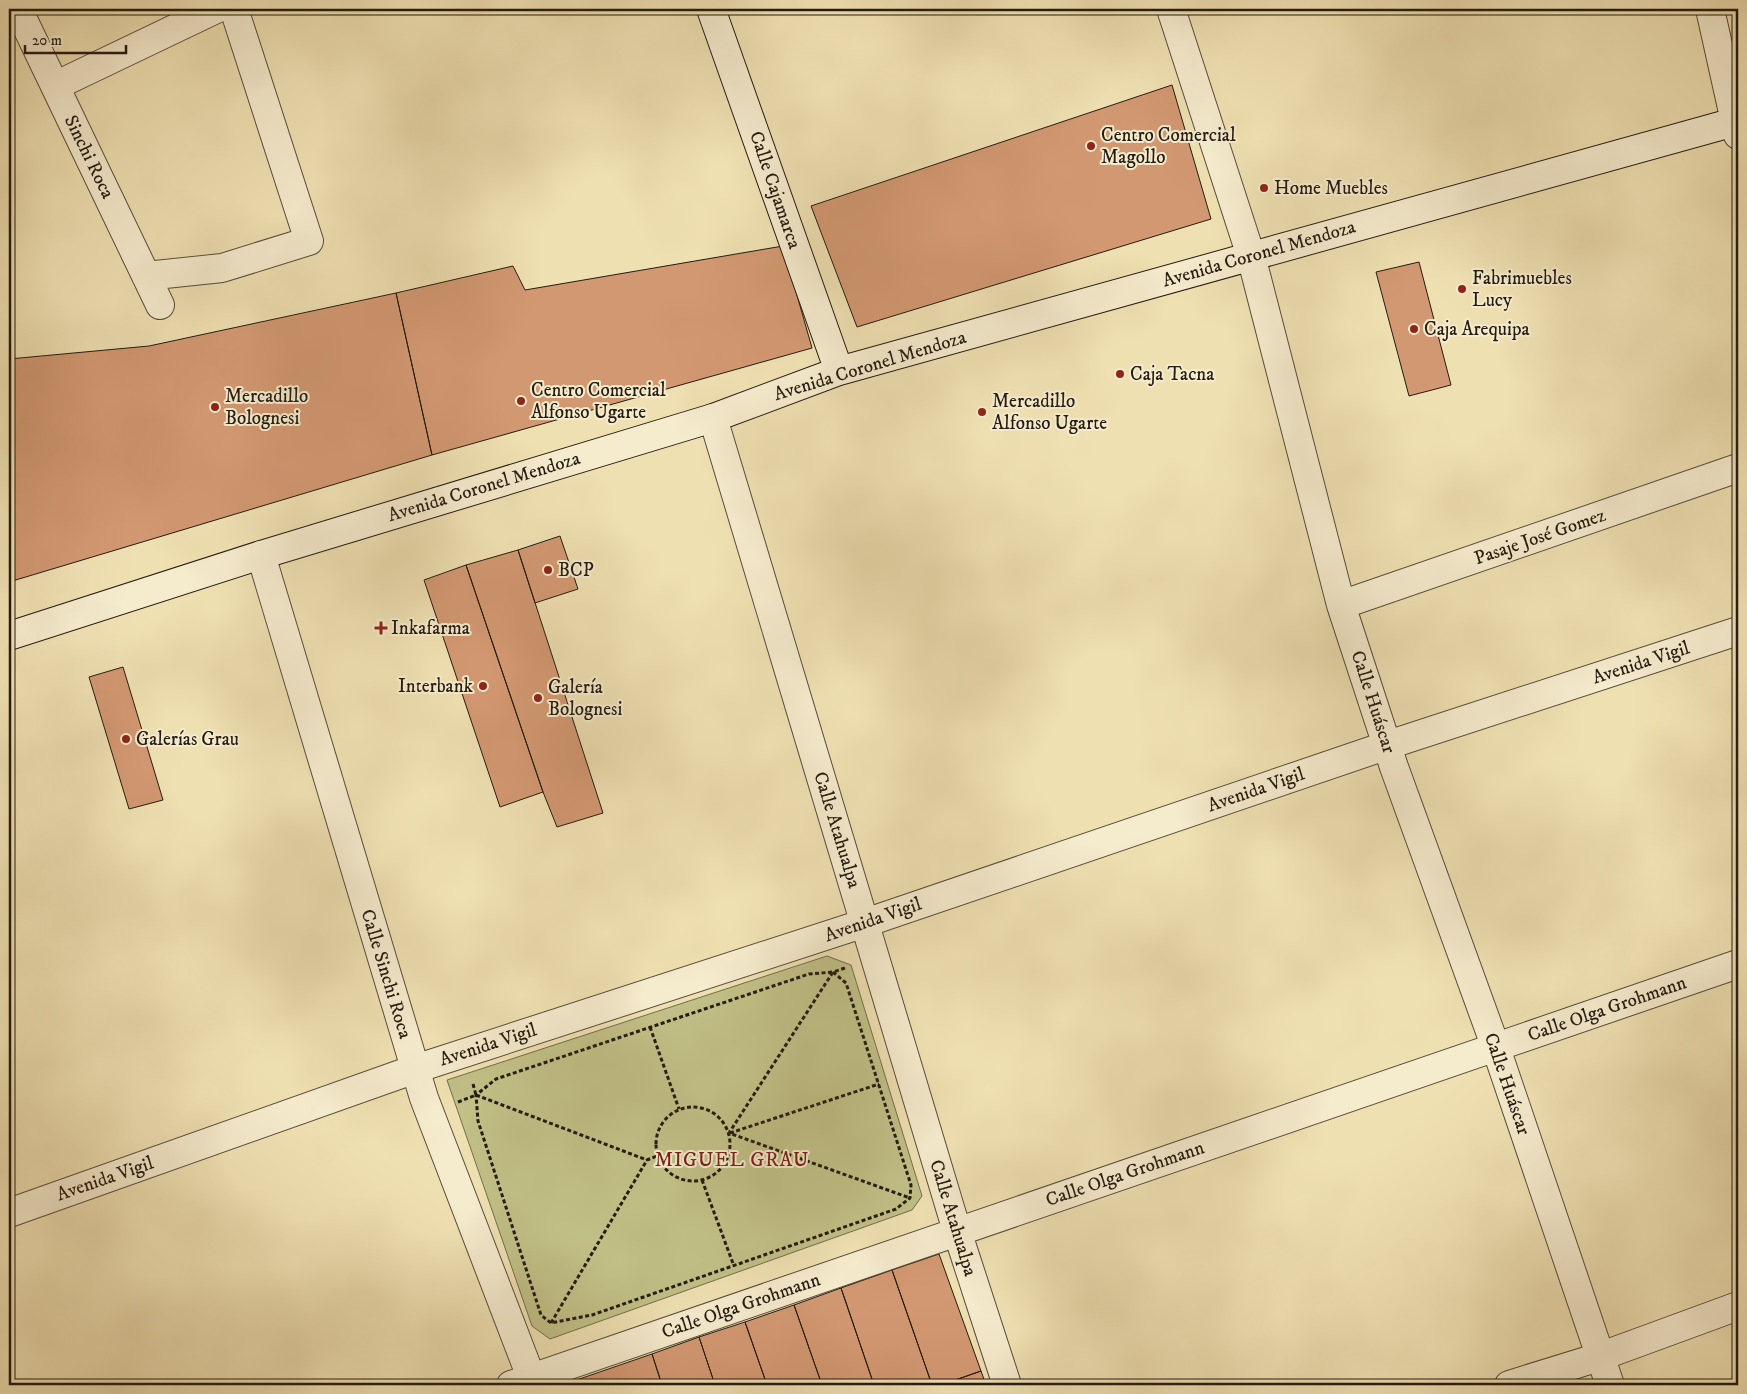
<svg xmlns="http://www.w3.org/2000/svg" width="1747" height="1394" viewBox="0 0 1747 1394" font-family="'IM FELL DW Pica',serif">
<rect width="100%" height="100%" fill="#efe0b2"/>
<filter id="stains"><feTurbulence type="fractalNoise" baseFrequency=".004" numOctaves="4"/><feColorMatrix values="0 0 0 0 .2 0 0 0 0 .09 0 0 0 0 .02 0 0 0 .5 -.17"/></filter>
<radialGradient id="worn" r=".72"><stop offset=".6" stop-color="#630" stop-opacity="0"/><stop offset="1" stop-color="#630" stop-opacity=".3"/></radialGradient>
<path fill="#c1c087" stroke="#726e4c" d="M827 956 851 965 922 1196 912 1210 550 1339 532 1326 447 1080Z"/>
<path fill="#d29872" stroke="#241b11" d="M1172 85 1211 219 857 327 811 206Z
M783 246 812 348 432 455 396 293 513 266 525 290Z
M1419 262 1451 385 1409 396 1376 272Z
M396 293 432 455 9 582V359L149 346Z
M560 536 578 589 535 603 518 550Z
M518 550 603 813 557 827 543 792 466 565Z
M466 565 543 792 500 807 424 580Z
M123 667 163 800 129 809 89 677Z
M939 1254 981 1371 941 1385H932L892 1270Z
M892 1270 932 1385H874L841 1288Z
M841 1288 874 1385H822L794 1305Z
M794 1305 822 1385H767L745 1322Z
M745 1322 767 1385H715L699 1337Z
M699 1337 715 1385H662L652 1354Z
M652 1354 662 1385H562Z
M981 1371 986 1385H941Z"/>
<g fill="none" stroke-linecap="round" stroke-linejoin="round">
<defs>
<path id="street" d="M18 9 160 305
M1171 9 1251 256 1341 605 1394 767 1496 1048 1610 1385
M1710 9 1738 135
M55 86 216 9
M146 276 222 268 309 241 234 9
M713 418 957 1231 1007 1385
M261 555 424 1098 534 1385
M1341 605 1738 468
M9 1213 415 1069 865 923 1388 745 1738 631
M511 1385 1738 964
M1509 1385 1599 1357 1738 1306"/>
<path id="secondary" d="M711 9 839 371
M9 636 261 555 713 418 839 371 1738 121"/>
</defs>
<use href="#street" stroke="#574c39" stroke-width="30"/>
<use href="#secondary" stroke="#241b11" stroke-width="30"/>
<path stroke="#241b11" stroke-width="3" stroke-dasharray="4 2.5" stroke-linecap="butt" d="M845 968 833 972 729 1133 910 1198
M833 972 846 983 911 1185 910 1198 896 1209 592 1315 551 1323 541 1315 478 1121 476 1095 496 1079 809 974Z
M650 1027 679 1109
M473 1084 476 1095
M458 1102 476 1095 647 1160
M656 1144a37 37 0 1 1 74 0a37 37 0 1 1-74 0Z
M730 1133 879 1084
M702 1180 734 1266
M551 1323 647 1160 657 1156"/>
<use href="#street" stroke="#f5ebcd" stroke-width="28"/>
<use href="#secondary" stroke="#f5ebcd" stroke-width="28"/>
</g>
<g fill="#8f2418" stroke="#f5ebcd" stroke-width="2">
<circle cx="1091" cy="146" r="5"/>
<circle cx="1264" cy="188" r="5"/>
<circle cx="1462" cy="289" r="5"/>
<circle cx="1414" cy="329" r="5"/>
<circle cx="1120" cy="374" r="5"/>
<circle cx="521" cy="401" r="5"/>
<circle cx="215" cy="407" r="5"/>
<circle cx="982" cy="412" r="5"/>
<circle cx="548" cy="570" r="5"/>
<path d="M378.5 620.5h5v5h5v5h-5v5h-5v-5h-5v-5h5z"/>
<circle cx="483" cy="686" r="5"/>
<circle cx="538" cy="698" r="5"/>
<circle cx="126" cy="739" r="5"/>
</g>
<g text-anchor="middle" dominant-baseline="central" stroke-width="4" stroke-linejoin="round" paint-order="stroke">
<g font-size="19" fill="#241b11" stroke="#f5ebcd" text-anchor="start">
<text x="1101" y="135">Centro Comercial<tspan x="1101" dy="22">Magollo</tspan></text>
<text x="1274" y="188">Home Muebles</text>
<text x="1472" y="278">Fabrimuebles<tspan x="1472" dy="22">Lucy</tspan></text>
<text x="1424" y="329">Caja Arequipa</text>
<text x="1130" y="374">Caja Tacna</text>
<text x="531" y="390">Centro Comercial<tspan x="531" dy="22">Alfonso Ugarte</tspan></text>
<text x="225" y="396">Mercadillo<tspan x="225" dy="22">Bolognesi</tspan></text>
<text x="992" y="401">Mercadillo<tspan x="992" dy="22">Alfonso Ugarte</tspan></text>
<text x="558" y="570">BCP</text>
<text x="391" y="628">Inkafarma</text>
<text x="473" y="686" text-anchor="end">Interbank</text>
<text x="548" y="687">Galería<tspan x="548" dy="22">Bolognesi</tspan></text>
<text x="136" y="739">Galerías Grau</text>
</g>
<g font-size="19" fill="#241b11" stroke="#f5ebcd">
<text transform="translate(89 157) rotate(64)">Sinchi Roca</text>
<text transform="translate(775 190) rotate(71)">Calle Cajamarca</text>
<text transform="translate(1259 254) rotate(-16)">Avenida Coronel Mendoza</text>
<text transform="translate(870 366) rotate(-17)">Avenida Coronel Mendoza</text>
<text transform="translate(484 487) rotate(-17)">Avenida Coronel Mendoza</text>
<text transform="translate(1540 537) rotate(-19)">Pasaje José Gomez</text>
<text transform="translate(1641 663) rotate(-18)">Avenida Vigil</text>
<text transform="translate(1373 702) rotate(72)">Calle Huáscar</text>
<text transform="translate(1256 790) rotate(-19)">Avenida Vigil</text>
<text transform="translate(837 830) rotate(73)">Calle Atahualpa</text>
<text transform="translate(873 920) rotate(-19)">Avenida Vigil</text>
<text transform="translate(386 974) rotate(73)">Calle Sinchi Roca</text>
<text transform="translate(1607 1009) rotate(-19)">Calle Olga Grohmann</text>
<text transform="translate(488 1045) rotate(-18)">Avenida Vigil</text>
<text transform="translate(1507 1084) rotate(71)">Calle Huáscar</text>
<text transform="translate(1125 1174) rotate(-19)">Calle Olga Grohmann</text>
<text transform="translate(105 1179) rotate(-19)">Avenida Vigil</text>
<text transform="translate(953 1218) rotate(73)">Calle Atahualpa</text>
<text transform="translate(741 1306) rotate(-19)">Calle Olga Grohmann</text>
</g>
<g font-size="20" letter-spacing="1" fill="#7a1f14" stroke="#f5ebcd">
<text x="732" y="1160">MIGUEL GRAU</text>
</g>
</g>
<rect width="1747" height="1394" fill="none" stroke="#efe0b2" stroke-width="30"/>
<rect x="10" y="10" width="1727" height="1374" fill="none" stroke="#241b11" stroke-width="2.5"/>
<rect x="15" y="15" width="1717" height="1364" fill="none" stroke="#241b11"/>
<path d="M25 45v8h101v-8" fill="none" stroke="#241b11" stroke-width="2.5"/>
<text x="32" y="45" font-size="15" fill="#241b11" stroke="#f5ebcd" stroke-width="4" paint-order="stroke">20 m</text>
<rect width="100%" height="100%" filter="url(#stains)"/>
<rect width="100%" height="100%" fill="url(#worn)"/>
</svg>
